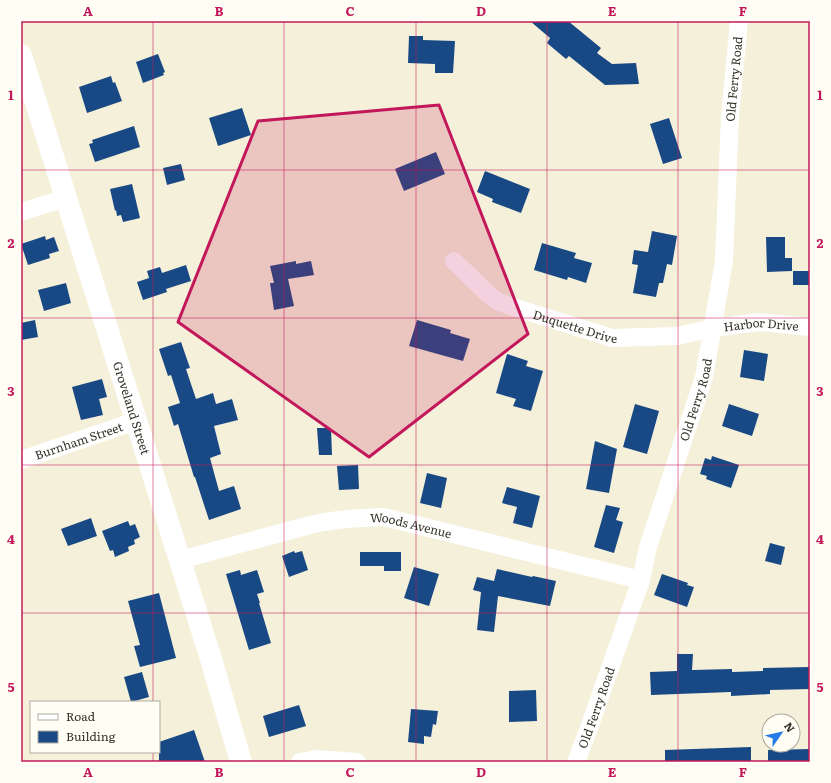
<svg xmlns="http://www.w3.org/2000/svg" width="831" height="783" viewBox="0 0 831 783" font-family="Literata,serif">
<rect width="100%" height="100%" fill="#f5f0d9"/>
<path fill="#194985" d="M530 21H568L601 48 597 53 612 64 636 63 639 84 605 85 569 56 566 59 547 43 550 38Z
M409 36H423V40L455 41 453 73H435V64L408 63Z
M158 54 165 72 163 73 164 75 143 83 136 62Z
M111 76 113 83 115 82 122 101 87 113 79 87Z
M242 108 251 135 218 146 209 118Z
M669 118 682 158 663 164 650 124Z
M134 126 140 147 95 162 89 144 93 143 92 140Z
M436 152 445 174 404 191 395 169Z
M181 164 185 180 167 185 163 168Z
M485 171 530 189 521 213 492 202 493 199 477 192Z
M132 184 140 218 123 222 121 215 117 216 116 210 115 211 110 189Z
M652 231 677 236 672 265 667 264 663 283H659L656 297 633 293 638 265 632 264 634 250 648 252Z
M45 236 46 240 54 237 59 251 49 254 50 258 28 265 21 244Z
M766 237H785V258H792V271L767 272Z
M542 243 576 253 574 258 592 263 586 283 568 277 567 280 534 270Z
M296 261V264L311 261 314 275 288 279 294 306 274 310 270 283H274L270 266Z
M186 265 191 281 166 289 167 292 143 300 137 282 149 278 147 271 160 267 162 273Z
M793 271H809V285H793Z
M66 283 71 303 44 311 38 290Z
M35 320 38 337 21 340V323Z
M417 320 451 330 450 333 470 339 463 361 409 346Z
M181 342 190 368 186 369 196 399 213 393 216 404 232 399 238 420 214 426 221 454 210 458 219 491 234 486 241 509 209 520 195 477H194L178 424 174 426 168 407 180 403 171 375 168 376 159 349Z
M744 350 768 354 764 381 740 377Z
M507 354 528 361 526 366 543 371 531 411 513 406 516 399 496 393Z
M102 379 107 397 99 399 103 415 81 420 72 387Z
M635 404 659 411 647 454 623 447Z
M729 404 759 414 752 436 722 426Z
M317 428H331L332 455H319Z
M595 441 617 449 609 493 586 489Z
M712 456 739 465 731 488 706 479 707 476 700 474 705 458 711 460Z
M358 465 359 489 339 490 337 466Z
M427 473 447 478 441 508 420 503Z
M507 487 540 496 532 528 513 523 517 507 502 503Z
M606 505 620 508 616 520 623 522 614 553 594 547Z
M91 518 97 536 68 546 61 529Z
M128 521 130 526 135 524 140 537 134 540 135 544 128 547 129 551 115 557 113 550 110 551 102 531Z
M770 543 785 547 781 565 765 561Z
M294 551 295 553 302 551 308 570 289 577 282 556Z
M360 552H401V571H384V566H360Z
M414 567 439 574 429 606 404 598Z
M497 569 532 577 533 576 556 581 550 606 498 596 494 632 477 630 481 592 473 590 477 577 494 581Z
M240 570 241 575 257 570 264 592 257 594 260 603H259L271 643 249 650 226 574Z
M662 574 688 583 687 585 694 587 687 607 654 595Z
M159 593 176 658 140 667 134 646 140 645 128 601Z
M677 654H693L692 670 732 669V672L763 671V668L810 667V689L770 690V694L731 696V692L651 695 650 672 677 671Z
M142 672 149 697 131 702 124 677Z
M536 690 537 721 509 722V691Z
M299 705 306 726 269 737 263 716Z
M411 709 438 711 436 725 433 724 431 737 424 736V744L408 742Z
M194 730 205 762H159V742Z
M751 747V762H665V750Z
M810 749V762H768V750Z"/>
<g fill="none" stroke-linecap="round" stroke-linejoin="round">
<g stroke="#fff" stroke-width="18">
<path d="M21 212 66 198"/>
<path id="s1" d="M454 261 487 293 497 301 513 307 612 338 677 336 713 328 759 322 810 327"/>
<path id="s2" d="M21 460 136 421"/>
<path id="s3" d="M180 560 310 525C335 519 359 518 384 517L641 580"/>
<path d="M300 762 317 759 357 762"/>
<path id="s4" d="M576 762 590 725 641 580 648 547 704 377 724 261 730 116 739 21"/>
</g>
<path stroke="#fff" stroke-width="22" id="s5" d="M21 55 211 659 241 762"/>
</g>
<path fill="#c2185b" fill-opacity="0.2" stroke="#c2185b" stroke-width="3" stroke-linejoin="round" d="M439 105 528 334 369 457 178 322 258 121Z"/>
<path fill="none" stroke="#c2185b" stroke-width="1" stroke-opacity="0.55" d="M153 21V702M284 21V762M416 21V762M547 21V762M678 21V762M21 170H810M21 318H810M21 465H810M21 613H810M153 752V762"/>
<g text-anchor="middle" dominant-baseline="central" stroke-width="4" stroke-linejoin="round" paint-order="stroke">
<g font-size="12" fill="#35332a" stroke="#fffdf4">
<text stroke="none"><textPath href="#s4" startOffset="706">Old Ferry Road</textPath></text>
<text stroke="none"><textPath href="#s1" startOffset="141">Duquette Drive</textPath></text>
<text stroke="none"><textPath href="#s1" startOffset="330">Harbor Drive</textPath></text>
<text stroke="none"><textPath href="#s4" startOffset="382">Old Ferry Road</textPath></text>
<text stroke="none"><textPath href="#s5" startOffset="370">Groveland Street</textPath></text>
<text stroke="none"><textPath href="#s2" startOffset="61">Burnham Street</textPath></text>
<text stroke="none"><textPath href="#s3" startOffset="237">Woods Avenue</textPath></text>
<text stroke="none"><textPath href="#s4" startOffset="58">Old Ferry Road</textPath></text>
</g>
</g>
<rect width="831" height="783" fill="none" stroke="#fffdf4" stroke-width="44"/>
<rect x="30" y="701" width="130" height="52" fill="#fffdf4" stroke="#aeaca3"/>
<rect x="38" y="714" width="20" height="6" fill="#ffffff" stroke="#aeaca3"/>
<text x="66" y="721" font-size="12" fill="#35332a">Road</text>
<rect x="38" y="731" width="20" height="12" fill="#194985" stroke="#aeaca3"/>
<text x="66" y="741" font-size="12" fill="#35332a">Building</text>
<g transform="translate(781 733) rotate(56)"><circle r="19" fill="#fffdf4" stroke="#aeaca3"/>
<path d="M0-3L7 15L0 10L-7 15Z" fill="#257ce6"/>
<text y="-6" font-size="11" font-weight="bold" text-anchor="middle" fill="#35332a">N</text>
</g>
<rect x="22" y="22" width="787" height="739" fill="none" stroke="#c2185b" stroke-width="1.5"/>
<g font-size="13" text-anchor="middle" font-weight="bold" fill="#c2185b">
<text x="88" y="16">A</text>
<text x="219" y="16">B</text>
<text x="350" y="16">C</text>
<text x="481" y="16">D</text>
<text x="612" y="16">E</text>
<text x="743" y="16">F</text>
<text x="11" y="100">1</text>
<text x="820" y="100">1</text>
<text x="11" y="248">2</text>
<text x="820" y="248">2</text>
<text x="11" y="396">3</text>
<text x="820" y="396">3</text>
<text x="11" y="544">4</text>
<text x="820" y="544">4</text>
<text x="11" y="692">5</text>
<text x="820" y="692">5</text>
<text x="88" y="777">A</text>
<text x="219" y="777">B</text>
<text x="350" y="777">C</text>
<text x="481" y="777">D</text>
<text x="612" y="777">E</text>
<text x="743" y="777">F</text>
</g>
</svg>
